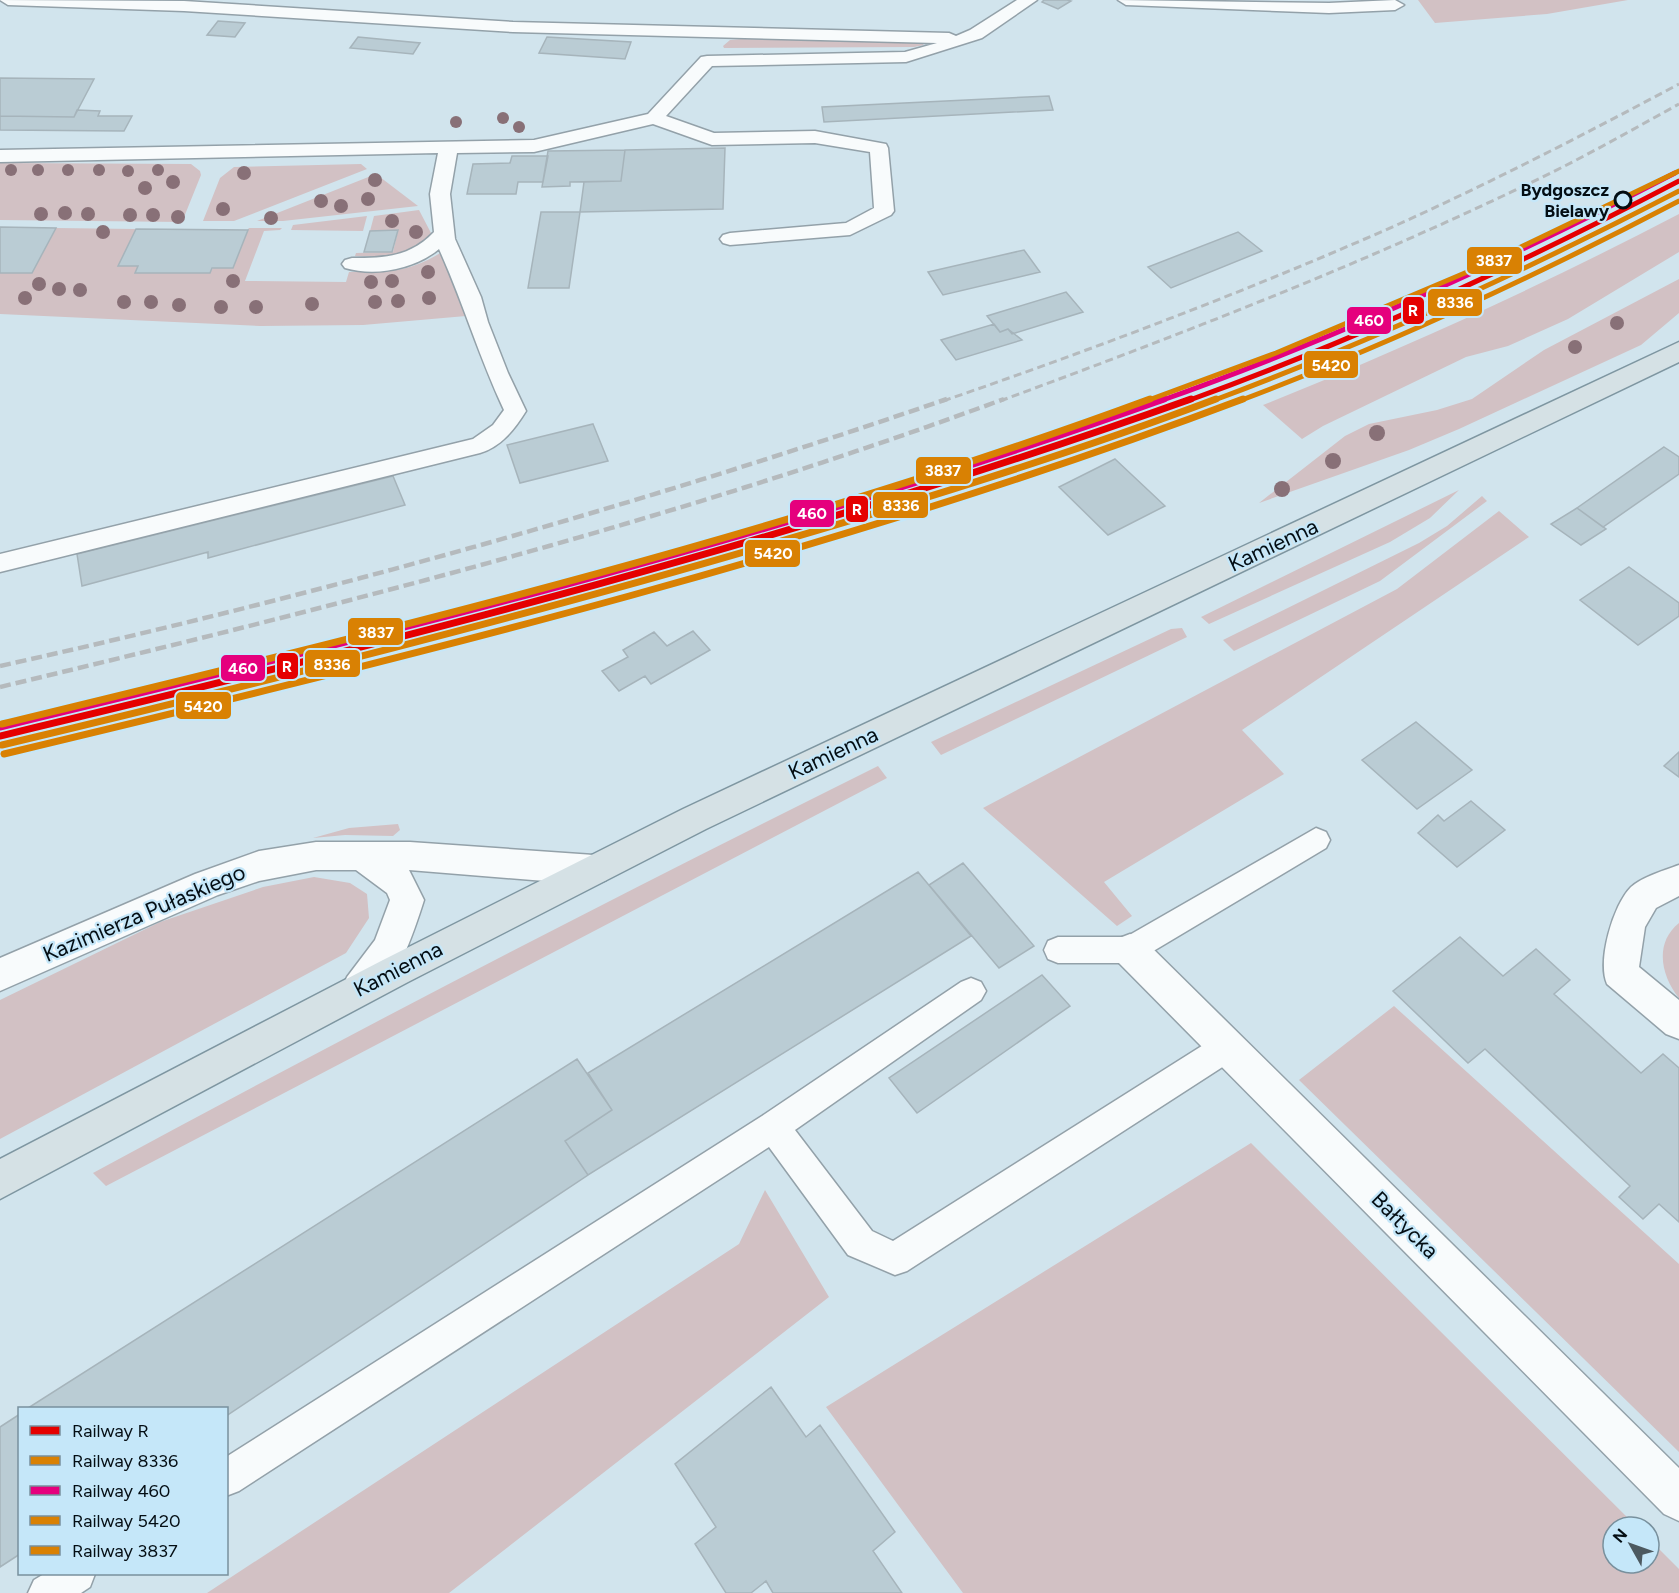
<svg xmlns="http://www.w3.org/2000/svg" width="1679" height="1593" viewBox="0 0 1679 1593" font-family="Figtree,sans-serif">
<rect width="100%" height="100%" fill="#d1e4ed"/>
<path fill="#d2c1c4" d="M1418 0H1628L1547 14 1435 23Z
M741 39 918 40 924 45 914 47 724 48 723 46 730 40Z
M0 163 191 164 200 171 201 175 182 222 0 220Z
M361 164 367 169 234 221H203L220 178 234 167Z
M376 174 418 206 283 221H257Z
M419 210 431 233C415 259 382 256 355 256L356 253 393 252 398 231H370L374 216Z
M1679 214V252L1568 319 1508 346 1466 357 1323 426 1302 439 1263 405C1405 348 1543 285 1679 214Z
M367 216 363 231 291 230 293 225Z
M56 228 136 229 118 266H138L136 273H209L249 228H282L280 230 264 231 245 281 346 282 349 272C388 272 408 273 442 252L466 316 363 325 260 326 0 314V273H32Z
M1679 279V313L1641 345 1459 429 1409 450 1259 503 1345 436 1369 424 1437 410 1472 399 1544 350Z
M1459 490 1430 518 1390 542 1209 624 1201 617Z
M1482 496 1487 501 1380 581 1234 651 1223 640 1419 543 1447 526Z
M1499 511 1529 537 1242 730 1284 774 1104 882 1132 916 1117 926 983 808 1397 589Z
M1182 628 1187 637 941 755 931 742 1171 629Z
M878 766 887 778 106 1186 93 1173C353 1032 614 897 878 766Z
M398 824 400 830 393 836 345 835 313 838 349 828Z
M314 877 350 883 367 894 369 918 346 953 0 1139V1000L160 922 263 887Z
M1679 923V998C1661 976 1654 943 1679 923Z
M1394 1006 1679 1264V1452L1299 1080Z
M1251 1143 1637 1527H1613V1563H1649V1539L1679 1569V1593H963L826 1407Z
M765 1190 829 1297 449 1593H207L739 1244Z"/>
<path fill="#baccd4" stroke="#a6b4bb" stroke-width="1.5" d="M1044 0H1067L1071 1 1058 9 1042 2Z
M218 21 245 23 235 37 207 35Z
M358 37 420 43 413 54 350 48Z
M547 37 631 42 625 59 539 53Z
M0 78 94 79 74 117 0 116Z
M1049 96 1053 110 824 122 822 107Z
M77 110 100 111 98 116H132L124 131 0 130V116L74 117Z
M725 148 723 209 580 212 584 182 621 181 625 150Z
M625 150 621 181 570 182V186L542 187 548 151Z
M512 156H548L543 182H518L516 194H467L473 164 510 163Z
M541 212H580L569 288H528Z
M0 227 56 228 32 273H0Z
M136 229 248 230 233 268H212L210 273H135L138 266H118Z
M398 230 392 252H364L370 231Z
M1238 232 1262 251 1171 288 1148 267Z
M1024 250 1040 272 943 295 928 272Z
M1066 292 1083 312 1012 334 1008 329 1000 332 987 316Z
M994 324 1000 332 1008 329 1022 340 956 360 941 340Z
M593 424 608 461 520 483 507 445Z
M1664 447 1679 457V474L1603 527 1577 508Z
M1115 459 1165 506 1108 535 1059 487Z
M393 476 405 505 208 558V552L82 586 77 554Z
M1577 508 1606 529 1581 545 1551 524Z
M1629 567 1679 603V616L1638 645 1580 600Z
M693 631 710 650 651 684 645 676 619 691 602 671 628 657 623 650 654 632 667 646Z
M1416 722 1472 770 1417 809 1362 760Z
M1679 752V777L1664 766Z
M1471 801 1505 830 1457 867 1418 833 1438 815 1444 821Z
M963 863 1034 946 999 968 929 885Z
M918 872 971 936 588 1175 565 1141 612 1110 588 1073Z
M1460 937 1503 976 1536 949 1570 980 1554 994 1641 1073 1663 1054 1679 1068V1222L1659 1204 1643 1219 1619 1197 1630 1186 1485 1049 1468 1063 1393 991Z
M1042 975 1070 1006 917 1113 889 1078Z
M577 1059 612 1110 565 1141 588 1175 226 1416V1408H28Z
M771 1387 806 1437 820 1425 895 1532 873 1551 902 1593H773L766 1581 751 1593H726L695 1544 716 1527 675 1464Z
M20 1414V1554L0 1567V1427Z"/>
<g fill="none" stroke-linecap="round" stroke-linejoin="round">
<defs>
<path id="lane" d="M0 0 184 1 513 22 949 33 956 36 970 30 1017 0H1037L982 38 906 62 712 66 666 116 714 133 815 131 886 144 888 148 894 211 891 215 850 235 730 245 723 243 720 239 723 235 730 233 846 223 874 208 870 152 815 143 712 145 653 124 534 152 457 153 450 194 455 239 481 297 488 322 508 373 526 411C515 429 501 447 480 453L0 572V554L473 439 493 425 504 410C479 357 463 302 439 249 415 269 376 277 345 268L342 264 345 260 352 258C385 258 410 257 434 232L430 194 438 153 0 162V150L534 140 648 114 701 57 707 56 905 52 937 43 513 32 184 11 8 5Z
M1118 0 1329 3 1395 0 1404 5 1395 10 1329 13 1126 5Z
M1316 828 1326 832 1330 840 1326 848 1140 959 1130 963H1058L1048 959 1044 950 1048 941 1058 937H1126Z
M971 978 981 982 986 991 981 1000 795 1130 872 1231 893 1241 1216 1037 1227 1033 1238 1037 1242 1047 1238 1057 907 1271 895 1275 848 1255 769 1147 239 1491 226 1496V1457L762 1116 961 982Z
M44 1574H95L90 1587 81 1593H28L34 1580Z"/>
<path id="street" d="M316 842H410L594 855 606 860 611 870 606 880 594 885 409 870 424 900C413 934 396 991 360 1004L347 999 342 988 347 977 375 940 390 900 387 893 356 870H316L259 881 218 895 0 991V958L195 874 259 851Z
M1679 865V896L1656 908 1645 927 1639 967 1679 1000V1039L1666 1034 1607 984C1597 961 1613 905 1631 887 1642 877 1665 870 1679 865Z
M1130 934 1143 939 1679 1468V1521L1664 1514 1117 961 1112 950 1117 939Z"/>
<path id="primary" d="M1679 342V362L706 829 408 982 0 1199V1159L383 960 683 809Z"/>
</defs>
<use href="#lane" stroke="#93a1a9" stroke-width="3"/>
<use href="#street" stroke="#93a1a9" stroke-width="3"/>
<use href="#primary" stroke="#7e96a1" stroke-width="3"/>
<use href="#lane" fill="#f8fbfc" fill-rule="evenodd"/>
<use href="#street" fill="#f8fbfc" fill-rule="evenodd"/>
<use href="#primary" fill="#d5e1e5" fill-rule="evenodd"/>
<path stroke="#b5babd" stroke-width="3" stroke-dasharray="8 4.5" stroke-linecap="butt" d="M943 401C1097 348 1250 290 1399 224 1494 181 1587 133 1679 84
M1000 401C1179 335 1358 266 1530 183 1581 159 1630 131 1679 104"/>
<path stroke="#b5babd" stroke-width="4.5" stroke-dasharray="11 5" stroke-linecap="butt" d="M0 666C320 595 637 506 947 399
M0 687C338 606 677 520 1004 399"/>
<defs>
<path id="rail-1-far1" d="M1187 401C1356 340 1519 265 1679 181"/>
<path id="rail-1" d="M0 736C401 640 802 538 1191 399"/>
<path id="rail-2-far1" d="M1212 401C1373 341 1527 270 1679 191"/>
<path id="rail-2" d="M2 745C257 684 512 620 764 546 916 502 1068 455 1216 399"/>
<path id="rail-3-far1" d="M1160 401C1338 338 1508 260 1675 173"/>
<path id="rail-3" d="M0 727C392 633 784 535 1164 399"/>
<path id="rail-4-far1" d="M1239 401C1390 344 1536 276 1679 201"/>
<path id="rail-4" d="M4 754C421 654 841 551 1243 399"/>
<path id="rail-5-far1" d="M1146 401 1276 353 1479 267 1679 171"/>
<path id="rail-5" d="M2 724C388 630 777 537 1150 399"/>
</defs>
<use href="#rail-1-far1" stroke="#c5e7f9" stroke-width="8"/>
<use href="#rail-1" stroke="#c5e7f9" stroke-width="11"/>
<use href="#rail-2-far1" stroke="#c5e7f9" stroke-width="8"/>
<use href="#rail-2" stroke="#c5e7f9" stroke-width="11"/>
<use href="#rail-3-far1" stroke="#c5e7f9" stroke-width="8"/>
<use href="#rail-3" stroke="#c5e7f9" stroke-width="11"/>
<use href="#rail-4-far1" stroke="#c5e7f9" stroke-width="8"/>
<use href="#rail-4" stroke="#c5e7f9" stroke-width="11"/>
<use href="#rail-5-far1" stroke="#c5e7f9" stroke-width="8"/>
<use href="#rail-5" stroke="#c5e7f9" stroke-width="11"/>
<use href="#rail-1-far1" stroke="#e50000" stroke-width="5"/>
<use href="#rail-1" stroke="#e50000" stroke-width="7"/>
<use href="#rail-2-far1" stroke="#d98103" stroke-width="5"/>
<use href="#rail-2" stroke="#d98103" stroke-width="7"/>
<use href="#rail-3-far1" stroke="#e5007d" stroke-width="5"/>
<use href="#rail-3" stroke="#e5007d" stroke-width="7"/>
<use href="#rail-4-far1" stroke="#d98103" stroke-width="5"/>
<use href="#rail-4" stroke="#d98103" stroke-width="7"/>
<use href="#rail-5-far1" stroke="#d98103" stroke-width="5"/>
<use href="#rail-5" stroke="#d98103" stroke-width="7"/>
</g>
<g fill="#887077">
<circle cx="503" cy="118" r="6"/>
<circle cx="456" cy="122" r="6"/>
<circle cx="519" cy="127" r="6"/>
<circle cx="11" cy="170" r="6"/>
<circle cx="38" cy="170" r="6"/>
<circle cx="68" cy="170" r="6"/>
<circle cx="99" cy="170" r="6"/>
<circle cx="158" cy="170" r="6"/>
<circle cx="128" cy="171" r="6"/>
<circle cx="244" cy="173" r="7"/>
<circle cx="375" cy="180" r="7"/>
<circle cx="173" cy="182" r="7"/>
<circle cx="145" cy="188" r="7"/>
<circle cx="368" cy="199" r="7"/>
<circle cx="321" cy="201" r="7"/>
<circle cx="341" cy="206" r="7"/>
<circle cx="223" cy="209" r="7"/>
<circle cx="65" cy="213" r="7"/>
<circle cx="41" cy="214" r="7"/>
<circle cx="88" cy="214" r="7"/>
<circle cx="130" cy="215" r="7"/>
<circle cx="153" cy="215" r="7"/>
<circle cx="178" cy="217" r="7"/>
<circle cx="271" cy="218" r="7"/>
<circle cx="392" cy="221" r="7"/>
<circle cx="103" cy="232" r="7"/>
<circle cx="416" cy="232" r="7"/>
<circle cx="428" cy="272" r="7"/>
<circle cx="233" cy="281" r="7"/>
<circle cx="392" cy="281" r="7"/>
<circle cx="371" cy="282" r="7"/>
<circle cx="39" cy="284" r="7"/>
<circle cx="59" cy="289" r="7"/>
<circle cx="80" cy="290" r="7"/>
<circle cx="25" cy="298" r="7"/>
<circle cx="429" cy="298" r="7"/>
<circle cx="398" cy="301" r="7"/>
<circle cx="124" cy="302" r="7"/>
<circle cx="151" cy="302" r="7"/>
<circle cx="375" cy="302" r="7"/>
<circle cx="312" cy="304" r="7"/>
<circle cx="179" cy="305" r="7"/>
<circle cx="221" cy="307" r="7"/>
<circle cx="256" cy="307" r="7"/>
<circle cx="1617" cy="323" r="7"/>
<circle cx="1575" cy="347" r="7"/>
<circle cx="1377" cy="433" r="8"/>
<circle cx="1333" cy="461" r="8"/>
<circle cx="1282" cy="489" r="8"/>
</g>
<circle fill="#c5e7f9" stroke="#040e14" stroke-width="3" cx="1623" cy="200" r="8"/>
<g text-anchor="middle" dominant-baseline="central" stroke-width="4.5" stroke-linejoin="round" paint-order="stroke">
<g font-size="18" font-weight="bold" fill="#040e14" stroke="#c5e7f9" text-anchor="end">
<text x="1609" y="190">Bydgoszcz<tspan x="1609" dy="21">Bielawy</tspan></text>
</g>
<g font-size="22" fill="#040e14" stroke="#c5e7f9">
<text transform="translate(1273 545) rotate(-25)">Kamienna</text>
<text transform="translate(833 753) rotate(-25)">Kamienna</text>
<text transform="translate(144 913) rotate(-23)">Kazimierza Pułaskiego</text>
<text transform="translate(398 969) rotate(-27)">Kamienna</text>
<text transform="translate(1405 1225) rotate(45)">Bałtycka</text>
</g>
</g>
<g stroke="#c5e7f9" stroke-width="2">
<rect x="1466" y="246" width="57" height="29" rx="6" fill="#d98103"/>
<rect x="1427" y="288" width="56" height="29" rx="6" fill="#d98103"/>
<rect x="1402" y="296" width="23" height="29" rx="6" fill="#e50000"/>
<rect x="1346" y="306" width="46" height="29" rx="6" fill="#e5007d"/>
<rect x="1303" y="350" width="56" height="29" rx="6" fill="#d98103"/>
<rect x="915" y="456" width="57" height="29" rx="6" fill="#d98103"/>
<rect x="872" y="491" width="57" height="28" rx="6" fill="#d98103"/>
<rect x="845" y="495" width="24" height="28" rx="6" fill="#e50000"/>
<rect x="789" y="499" width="46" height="29" rx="6" fill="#e5007d"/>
<rect x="744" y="539" width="57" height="29" rx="6" fill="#d98103"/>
<rect x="347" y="617" width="57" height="29" rx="6" fill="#d98103"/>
<rect x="304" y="649" width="57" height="29" rx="6" fill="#d98103"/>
<rect x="276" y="652" width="23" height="28" rx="6" fill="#e50000"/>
<rect x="220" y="654" width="46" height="28" rx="6" fill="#e5007d"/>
<rect x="175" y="691" width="57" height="29" rx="6" fill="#d98103"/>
</g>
<g font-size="16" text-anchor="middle" font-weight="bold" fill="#fff">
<text x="1494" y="266">3837</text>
<text x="1455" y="308">8336</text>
<text x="1413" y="316">R</text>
<text x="1369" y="326">460</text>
<text x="1331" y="371">5420</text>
<text x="943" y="476">3837</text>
<text x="901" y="511">8336</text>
<text x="857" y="515">R</text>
<text x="812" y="519">460</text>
<text x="773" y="559">5420</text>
<text x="376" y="638">3837</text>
<text x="332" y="670">8336</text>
<text x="287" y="672">R</text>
<text x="243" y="674">460</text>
<text x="203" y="712">5420</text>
</g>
<rect x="18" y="1407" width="210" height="168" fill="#c5e7f9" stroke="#78909d" stroke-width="1.5"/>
<rect x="30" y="1426" width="30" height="9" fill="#e50000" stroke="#78909d" stroke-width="1.5"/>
<text x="72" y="1437" font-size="18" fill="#040e14">Railway R</text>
<rect x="30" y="1456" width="30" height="9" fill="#d98103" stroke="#78909d" stroke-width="1.5"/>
<text x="72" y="1467" font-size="18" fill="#040e14">Railway 8336</text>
<rect x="30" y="1486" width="30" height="9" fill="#e5007d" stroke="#78909d" stroke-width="1.5"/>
<text x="72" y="1497" font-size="18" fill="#040e14">Railway 460</text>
<rect x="30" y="1516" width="30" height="9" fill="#d98103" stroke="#78909d" stroke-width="1.5"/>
<text x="72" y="1527" font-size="18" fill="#040e14">Railway 5420</text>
<rect x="30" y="1546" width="30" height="9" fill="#d98103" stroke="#78909d" stroke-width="1.5"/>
<text x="72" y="1557" font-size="18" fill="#040e14">Railway 3837</text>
<g transform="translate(1631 1545) rotate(310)"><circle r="28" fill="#c5e7f9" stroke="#78909d" stroke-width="1.5"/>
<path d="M0-4.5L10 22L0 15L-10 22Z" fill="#4c5960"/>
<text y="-9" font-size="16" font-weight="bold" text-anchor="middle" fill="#040e14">N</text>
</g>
</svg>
